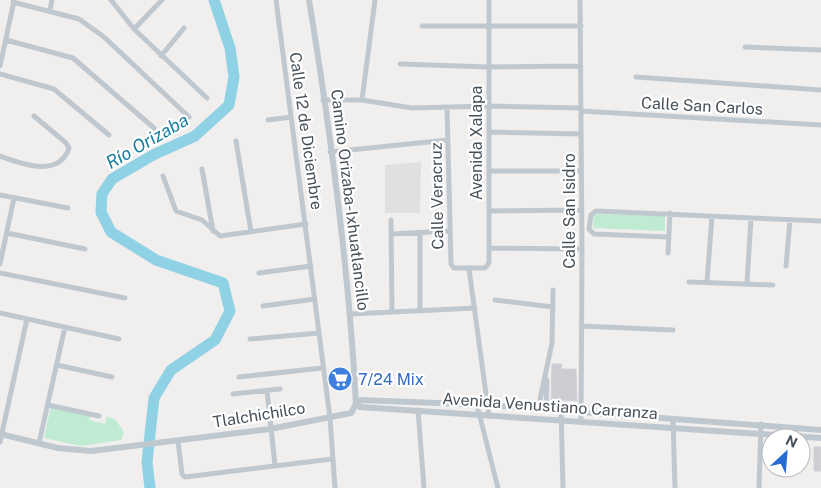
<svg xmlns="http://www.w3.org/2000/svg" width="821" height="488" viewBox="0 0 821 488" font-family="'Public Sans',sans-serif">
<rect width="100%" height="100%" fill="#f1eeee"/>
<path fill="#e1dfdf" d="M421 162 420 213H385V165Z"/>
<path fill="#bfebd2" d="M594 214 665 216V231L593 228Z
M51 406 91 415 89 420 105 424 107 417 115 419 124 432 121 440 81 446 44 438Z"/>
<g fill="none" stroke-linecap="round" stroke-linejoin="round">
<path stroke="#8fd1e5" stroke-width="11" d="M150 488 147 462 154 398 171 370 215 340 230 311 223 283 156 260 111 232 101 212 102 194 112 179 153 155 195 136 229 105 234 77 230 48 214 0"/>
</g>
<path fill="#cccdd2" stroke="#d2d4d9" d="M552 364H562L561 369H576L577 401 551 400Z
M345 372V384H335V374Z
M814 447H821V471H814Z"/>
<g fill="none" stroke-linecap="round" stroke-linejoin="round">
<path stroke="#c0c8cf" stroke-width="5" d="M111 0 134 29 207 98
M276 0 330 418 335 488
M580 0 582 249 581 422
M13 2 79 19 104 37 189 117
M50 10 52 0
M422 26H581
M134 29 162 0
M6 40 73 58 154 128
M745 47 821 50
M161 56 184 28
M400 64 488 67 581 66
M0 66 14 1
M0 74 54 89 109 135
M636 77 821 90
M323 100H362L412 108 490 106 581 108
M362 100 375 0
M447 108 451 264 454 268H485L489 263V0
M581 111 821 125
M268 120 291 117
M490 132 581 134
M236 141 251 232
M330 152 448 140
M0 156C20 163 59 179 69 148L66 143 34 116
M202 169 213 231
M489 171H581
M163 176 176 211 202 220 220 236 306 224
M0 195 68 208
M489 211 582 210
M391 220 392 312
M7 233 85 249
M391 234 449 231
M669 237 594 234 589 229 591 215 596 211 821 221
M489 248 582 249
M668 253 670 213
M0 264 14 198
M786 266 790 220
M469 269 489 416
M0 273 125 298
M259 273 311 266
M689 282 773 285
M707 282 712 216
M747 283 751 218
M495 300 553 307
M263 306 315 299
M420 311V233
M0 313 119 339
M351 314 475 308
M581 326 673 330
M250 339 319 333
M57 365 112 377
M239 377 322 368
M267 391 275 465
M233 394 280 389
M48 405 99 416
M477 405 498 488
M538 409 552 343 553 290
M418 410 424 488
M546 410 547 380
M561 410 563 488
M673 419 675 488
M178 441 182 474 185 477 332 459
M0 442 27 319
M39 443 65 327
M759 488 761 424"/>
<path stroke="#c0c8cf" stroke-width="6" d="M356 404 361 400 488 405 821 430
M356 404 360 407 821 438
M0 434 58 448 91 451 270 429 351 413 356 404C349 268 331 134 309 0"/>
</g>
<defs>
<symbol id="supermarket-disc" viewBox="-11 -11 22 22"><circle r="9.5" fill="#3f7fe0" stroke="#fff"/><path d="M-6-5.5h2.5l.6 2H6L4.5 2H-2.5L-4.4-4H-6ZM-1.5 3.2a1.3 1.3 0 1 0 .1 0ZM3 3.2a1.3 1.3 0 1 0 .1 0Z" fill="#fff"/></symbol>
</defs>
<g fill-rule="evenodd">
<use href="#supermarket-disc" x="326" y="365" width="28" height="28"/>
</g>
<g text-anchor="middle" dominant-baseline="central" stroke-width="4.5" stroke-linejoin="round" paint-order="stroke">
<g font-size="16" fill="#48515a" stroke="#fff">
<text transform="translate(702 106) rotate(3)">Calle San Carlos</text>
<text transform="translate(306 131) rotate(82)">Calle 12 de Diciembre</text>
<text transform="translate(476 143) rotate(-90)">Avenida Xalapa</text>
<text transform="translate(437 196) rotate(-91)">Calle Veracruz</text>
<text transform="translate(350 200) rotate(83)">Camino Orizaba-Ixhuatlancillo</text>
<text transform="translate(569 211) rotate(-90)">Calle San Isidro</text>
<text transform="translate(550 406) rotate(4)">Avenida Venustiano Carranza</text>
<text transform="translate(259 415) rotate(-9)">Tlalchichilco</text>
</g>
<g font-size="16" fill="#366cbe" stroke="#fff" text-anchor="start">
<text x="358" y="379">7/24 Mix</text>
</g>
<g font-size="18" font-style="italic" fill="#167e9e" stroke="#fff">
<text transform="translate(147 141) rotate(-30)">Río Orizaba</text>
</g>
</g>
<g transform="translate(786 453) rotate(26)"><circle r="24" fill="#ffffff" stroke="#b6b9bd"/>
<path d="M0-4L9 19L0 12L-9 19Z" fill="#266cd3"/>
<text y="-8" font-size="14" font-weight="bold" text-anchor="middle" fill="#48515a">N</text>
</g>
</svg>
